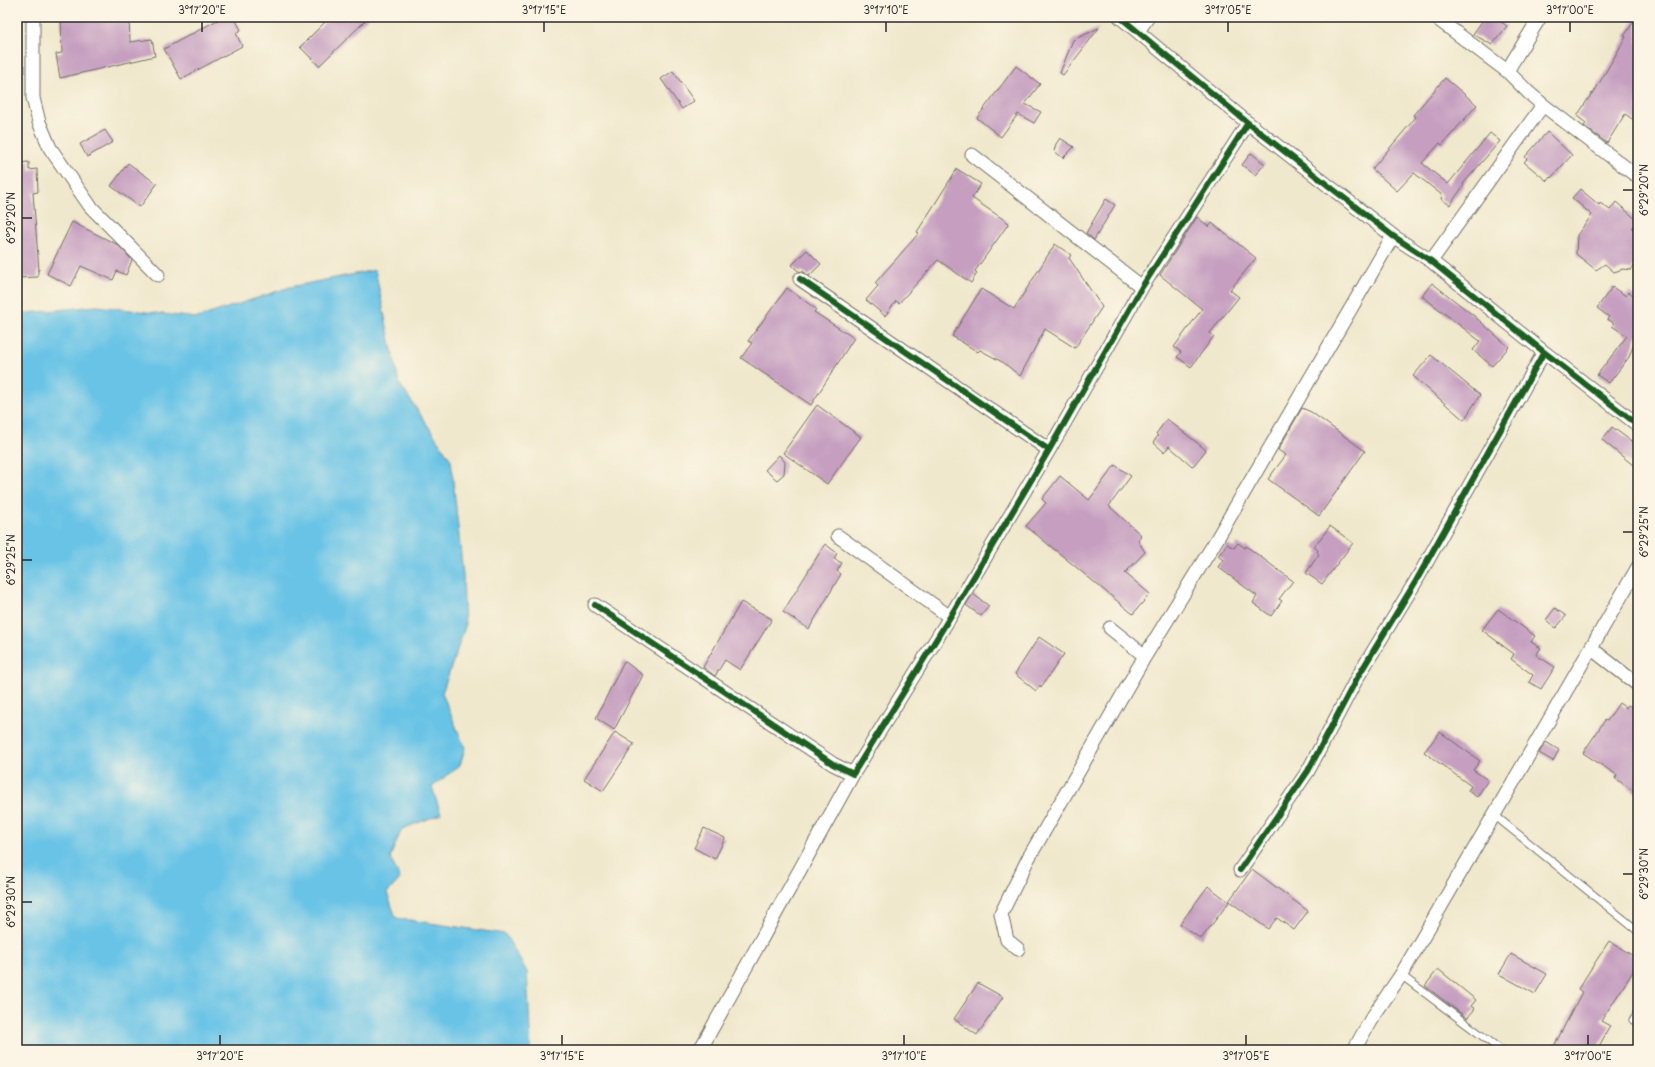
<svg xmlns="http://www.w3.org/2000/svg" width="1655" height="1067" viewBox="0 0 1655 1067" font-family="'Playpen Sans',sans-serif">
<rect width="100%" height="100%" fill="#fcf5e5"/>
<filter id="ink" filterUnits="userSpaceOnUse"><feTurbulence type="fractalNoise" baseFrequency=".025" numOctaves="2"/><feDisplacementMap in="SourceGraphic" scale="8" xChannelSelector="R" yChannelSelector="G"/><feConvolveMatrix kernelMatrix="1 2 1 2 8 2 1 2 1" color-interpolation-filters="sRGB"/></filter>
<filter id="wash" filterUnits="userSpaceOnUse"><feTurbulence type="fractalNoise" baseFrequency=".012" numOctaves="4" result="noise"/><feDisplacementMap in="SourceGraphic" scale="16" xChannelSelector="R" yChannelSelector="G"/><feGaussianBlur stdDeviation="0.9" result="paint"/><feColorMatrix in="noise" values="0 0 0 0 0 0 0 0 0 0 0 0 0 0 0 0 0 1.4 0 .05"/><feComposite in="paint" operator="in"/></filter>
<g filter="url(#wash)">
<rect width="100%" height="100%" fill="#f0e8cc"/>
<path fill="#68c3e6" stroke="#4a7788" d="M375 270 399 383 451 460 463 575 465 627 442 693 465 748 460 765 432 787 441 814 402 829 390 857 400 879 387 893 396 918 505 934 527 972 531 1050H17V314L97 306 197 318 290 287Z"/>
<g id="blocks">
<path fill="#c59ec0" d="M61 17H129L130 42 152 39 155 56 60 78 56 54 62 53Z
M223 17H234L241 30 236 33 242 46 181 79 164 49Z
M330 17H369L319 66 300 47Z
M1485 17H1494L1507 26 1492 45 1473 34Z
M1637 17 1638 123 1625 114 1607 143 1584 126 1586 123 1577 116 1592 93 1593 94 1626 37 1624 36Z
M1099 28 1063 75 1060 73 1073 40Z
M1016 66 1040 84 1025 104 1041 112 1034 123 1018 114 1001 137 977 118Z
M673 71 694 101 682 109 661 79Z
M1445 78 1477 105 1442 145 1440 143 1422 163 1448 184 1490 133 1500 141 1463 184 1464 185 1450 205 1441 199 1442 195 1414 173 1397 191 1372 169 1416 117 1413 115Z
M105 130 113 142 87 157 80 144Z
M1547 132 1572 155 1551 178 1550 177 1547 181 1524 162 1527 159 1525 157Z
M1060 138 1074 147 1063 158 1054 151 1056 144Z
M1251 153 1265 164 1255 175 1242 165Z
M29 162V170L37 169 38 192 33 193 39 270H38V277L17 278V163Z
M128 163 157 184 140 207 111 186Z
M957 169 981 184 972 198 1009 223 975 271 977 273 971 283 938 260 899 303 896 301 885 316 866 300 878 286 875 283 919 233 917 232Z
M1580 189 1599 205 1600 203 1610 210 1616 202 1638 221V223L1632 228 1638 235V260L1631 270 1623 269 1614 272 1605 264 1596 270 1576 254 1577 235 1592 215 1572 198Z
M1106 199 1115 205 1094 240 1086 233Z
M1197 217 1209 227 1212 223 1256 258 1230 290 1239 297 1210 333 1214 336 1191 367 1177 357 1181 352 1174 347 1202 309 1160 275Z
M72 222 118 245 132 260 126 275 117 271 113 280 81 266 71 286 47 274Z
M1055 244 1071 255 1069 258 1102 307 1075 348 1045 329 1020 376 1004 363 980 350 978 352 952 336 981 289 1014 309Z
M807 250 821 264 809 276 804 272 798 271 792 265Z
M1432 283 1473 315 1509 347 1492 366 1473 350 1480 341 1422 296Z
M1612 287 1626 296 1629 292 1638 299V333L1629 357 1609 383 1597 375 1627 336 1612 326 1614 323 1607 319 1609 317 1597 308Z
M787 288 816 309 814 312 854 338 811 405 741 358 752 343 748 341Z
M1431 355 1480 395 1464 420 1413 376Z
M817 405 861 437 827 484 783 453Z
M1302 408 1311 412 1365 451 1319 516 1268 479 1286 455 1278 450Z
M1167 419 1206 450 1194 465 1192 466 1169 446 1164 452 1153 442 1158 436 1156 434Z
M1612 427 1638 446V469L1602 440Z
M779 455 785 462 784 474 777 480 765 470Z
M1115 465 1131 476 1109 506 1141 535 1138 541 1145 552 1125 573 1150 594 1133 614 1026 526 1046 503 1042 499 1060 476 1089 500Z
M1330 526 1353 543 1322 584 1306 573 1319 554 1317 552 1318 550 1314 547Z
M1238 543 1245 548 1246 546 1293 581 1279 599 1282 601 1271 616 1253 603 1257 596 1218 567 1223 560 1218 556 1227 544 1234 548Z
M825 544 837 553 834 559 842 563 837 571 841 574 809 629 783 612Z
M973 594 989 606 981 616 966 605Z
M741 602 772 619 740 670 725 660 715 676 703 667Z
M1555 608 1566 616 1556 628 1546 620Z
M1498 609 1535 636 1531 642 1541 648 1536 655 1555 667 1541 689 1529 682 1533 675 1511 659 1514 654 1482 630Z
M1039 637 1064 654 1041 687 1040 685 1036 691 1015 674Z
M624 661 643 675 614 730 596 718Z
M1619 703 1626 708 1628 705 1638 711V794L1615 778 1617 775 1583 753 1605 720 1607 721Z
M615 732 634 744 603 791 584 779Z
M1440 732 1480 761 1473 770 1488 780 1477 797 1468 791 1471 786 1424 752Z
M1546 742 1559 750 1553 761 1539 753Z
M704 828 725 838 715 859 694 848Z
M1252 869 1308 911 1294 930 1277 918 1268 929 1229 901Z
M1208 886 1229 902 1201 939 1180 924Z
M1609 941 1635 957 1633 960 1636 962 1634 965 1636 967 1601 1021 1610 1026 1597 1050H1552L1582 992 1578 989Z
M1511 954 1547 974 1535 994 1499 974Z
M1438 969 1476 1000 1471 1006 1475 1009 1467 1018 1425 986Z
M978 983 1003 997 977 1035 954 1019Z"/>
</g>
</g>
<g filter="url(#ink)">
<use href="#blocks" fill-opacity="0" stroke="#706d63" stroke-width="1"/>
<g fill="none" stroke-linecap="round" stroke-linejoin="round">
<defs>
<path id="lane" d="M1493 814 1638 931
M1401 975 1501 1050
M1633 1020 1638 1012"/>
<path id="street" d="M33 17V98L39 122 50 148 90 206 158 275
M1120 17 1248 123 1393 236 1431 261 1544 352 1638 425
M1435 17 1507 71 1529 93 1543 105 1638 177
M1138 31 1148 17
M1507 71 1540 17
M972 155 1142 287
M1431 261 1543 105
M800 279 1049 450 1142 287 1248 123
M838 536 950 617
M595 605 833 764 853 774 950 617 1049 450
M1110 628 1145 656 1214 544 1393 236
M1592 649 1638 685
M1240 870 1308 771 1357 678 1416 581 1544 352
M1018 949 1007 940 1001 914 1028 859 1145 656
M700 1050 853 774
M1354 1050 1370 1021 1401 975 1638 567"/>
</defs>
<use href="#lane" stroke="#706d63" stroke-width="9"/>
<use href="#street" stroke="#706d63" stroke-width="15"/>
<use href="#lane" stroke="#fff" stroke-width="7"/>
<use href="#street" stroke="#fff" stroke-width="13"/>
<defs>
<path id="cycleway" d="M1120 17 1248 123 1393 236 1431 261 1544 352 1638 425
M800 279 1049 450 1142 287 1248 123
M595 605 833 764 853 774 950 617 1049 450
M1240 870 1308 771 1357 678 1416 581 1544 352"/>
</defs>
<use href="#cycleway" stroke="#fcf5e5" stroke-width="8"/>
<use href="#cycleway" stroke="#1b5e20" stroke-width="6"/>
</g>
</g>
<path fill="none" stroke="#2b2b2b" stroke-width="1.5" d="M202 22V32M544 22V32M886 22V32M1228 22V32M1570 22V32M1623 190H1633M22 218H32M1623 532H1633M22 560H32M1623 874H1633M22 902H32M220 1035V1045M562 1035V1045M904 1035V1045M1246 1035V1045M1588 1035V1045"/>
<rect width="1655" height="1067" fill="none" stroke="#fcf5e5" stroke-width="44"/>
<rect x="22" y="22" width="1611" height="1023" fill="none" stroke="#2b2b2b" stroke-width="1.5"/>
<g font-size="10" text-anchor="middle" fill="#2b2b2b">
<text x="202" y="14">3°17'20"E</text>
<text x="544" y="14">3°17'15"E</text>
<text x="886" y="14">3°17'10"E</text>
<text x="1228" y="14">3°17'05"E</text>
<text x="1570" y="14">3°17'00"E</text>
<text transform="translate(1644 190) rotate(-90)" y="4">6°29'20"N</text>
<text transform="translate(11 218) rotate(-90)" y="4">6°29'20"N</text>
<text transform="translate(1644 532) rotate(-90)" y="4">6°29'25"N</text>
<text transform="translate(11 560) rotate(-90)" y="4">6°29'25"N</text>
<text transform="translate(1644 874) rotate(-90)" y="4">6°29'30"N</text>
<text transform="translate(11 902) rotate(-90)" y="4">6°29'30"N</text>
<text x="220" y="1060">3°17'20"E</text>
<text x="562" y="1060">3°17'15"E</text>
<text x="904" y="1060">3°17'10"E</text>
<text x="1246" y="1060">3°17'05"E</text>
<text x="1588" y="1060">3°17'00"E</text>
</g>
</svg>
